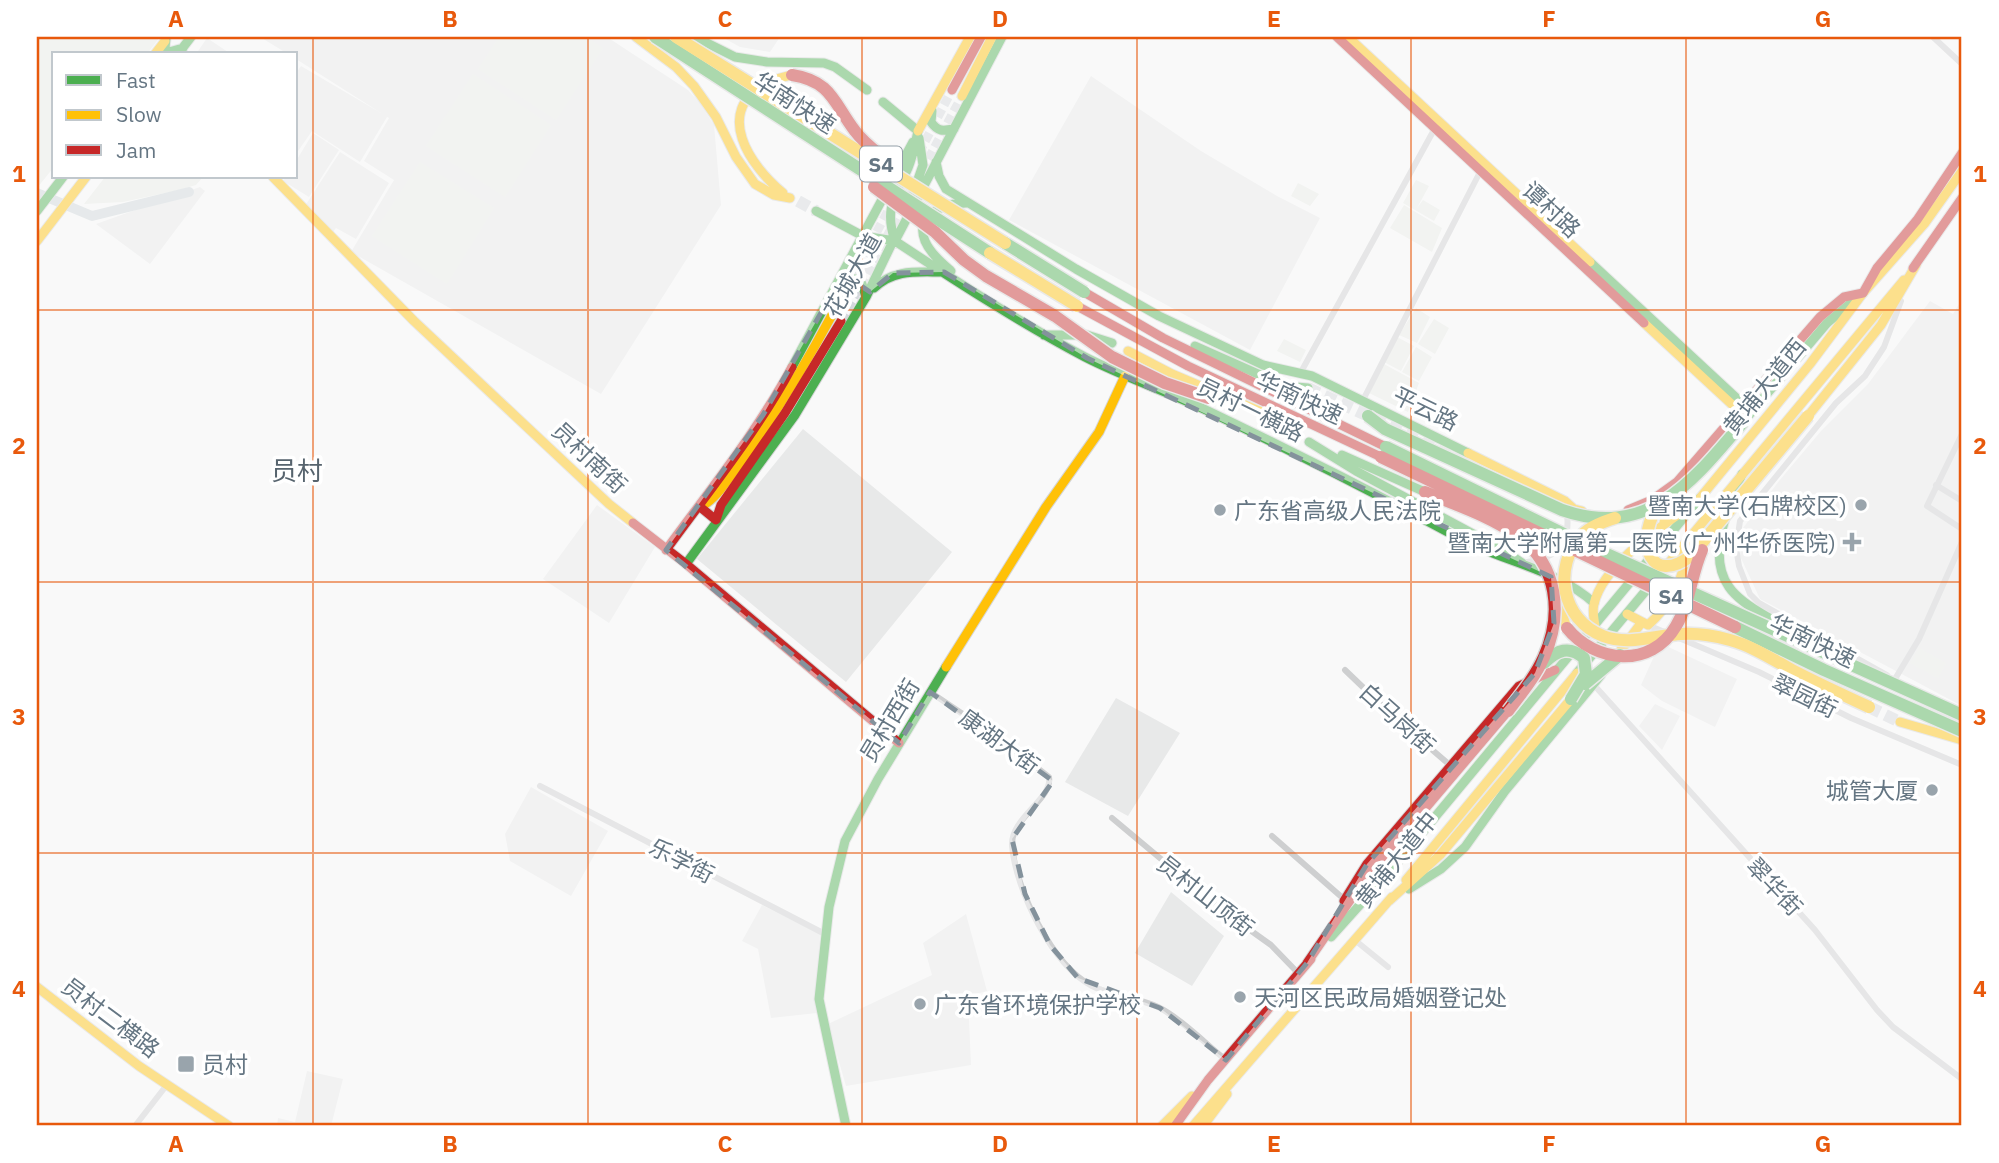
<svg xmlns="http://www.w3.org/2000/svg" width="1999" height="1163" viewBox="0 0 1999 1163" font-family="'IBM Plex Sans','Noto Sans SC',sans-serif">
<rect width="100%" height="100%" fill="#f9f9f9"/>
<path fill="#e8e9e9" d="M260 37H607L688 90 699 102 714 125 721 205 601 394 351 252 394 180 364 161 389 118 387 117 360 162 312 131 296 154V73L301 66 381 113 296 59V54H288Z
M722 37H780L770 52 740 47Z
M207 38 231 54H196Z
M1091 76 1201 151 1277 196 1320 218 1250 350 1009 220Z
M313 133 339 150 309 197 283 181 286 177H296V161Z
M340 152 389 183 356 239 336 228 332 233 305 206Z
M200 187 205 191 150 264 96 224Z
M1962 299V706L1760 599 1740 556 1743 528 1779 481 1821 431 1868 384 1930 301 1953 314Z
M803 429 952 552 846 682 697 559Z
M597 505 655 547 609 623 543 579Z
M1660 643 1737 679 1715 727 1662 701 1641 685Z
M1116 698 1180 733 1128 816 1065 782Z
M1655 704 1680 716 1662 750 1639 726Z
M531 787 608 831 571 896 510 861 505 834Z
M1171 892 1224 936 1192 986 1135 953Z
M762 905 820 934 817 1013 771 1018 758 949 742 941Z
M966 914 987 991 968 996 971 1065 846 1086 828 1024 932 975 923 943Z
M307 1071 343 1079 331 1126H277L278 1118 295 1122Z"/>
<path fill="#e8ebe6" d="M37 37H160L147 54H54V167L37 188Z
M499 37H586L603 48 556 120 478 69Z
M473 74 551 125 505 197 426 146Z
M420 162 494 208 447 284 372 236Z
M105 177H203L196 185 179 190 123 202 84 204Z
M1416 180 1429 186 1417 208 1423 200 1440 210 1434 221 1403 203Z
M1298 183 1319 194 1310 206 1291 196Z
M1404 205 1442 228 1432 252 1390 228Z
M1416 308 1430 317 1417 343 1399 335Z
M1434 319 1449 328 1435 354 1418 344Z
M1962 335V364L1950 358Z
M1397 337 1414 346 1401 371 1384 362Z
M1284 339 1306 350 1300 362 1277 351Z
M1416 347 1432 357 1419 381 1402 372Z
M1382 363 1419 383 1408 412 1369 393Z
M1919 648 1946 663 1938 678 1910 663Z"/>
<g fill="none" stroke-linecap="round" stroke-linejoin="round">
<path stroke="#ced6d9" stroke-width="10" d="M37 193 92 216 189 192"/>
<path stroke="#d4d8dc" stroke-width="9" stroke-dasharray="9 4.5" stroke-linecap="butt" d="M919 153 952 90
M922 171 962 96
M832 315 889 209
M841 321 904 205"/>
<path stroke="#d4d8dc" stroke-width="12" stroke-dasharray="12 6" stroke-linecap="butt" d="M798 201 816 211
M1308 388 1368 416 1384 420 1487 466
M1869 707 1900 722"/>
<defs>
<path id="fast" d="M695 37 735 57 767 62 824 63 835 67 867 90
M166 39 165 48 169 52 183 48
M181 50 191 37
M932 111 931 122C938 132 943 131 954 129
M936 162 939 176 946 189 1076 269 1159 316 1263 365 1312 376 1468 453
M909 205 923 165 919 138
M37 211 63 177
M816 211 863 236 895 241C884 208 895 197 908 168 913 156 915 144 918 131L883 102
M895 241C957 282 1019 322 1085 357 1124 377 1166 391 1206 410 1292 451 1377 494 1461 539 1504 562 1557 569 1594 603
M895 241 1002 37
M1590 262 1744 405
M951 271C942 263 930 253 925 241 914 214 945 203 966 203
M837 287 846 280 855 279 862 284 866 297
M874 288C894 269 916 272 942 272
M1044 335H1087L1112 343
M1195 346 1285 386 1308 388
M792 367 913 142
M1743 422 1827 323 1863 293
M1309 442 1356 471 1503 550 1522 563
M1342 455 1425 492
M1742 474C1729 505 1706 555 1729 587 1747 613 1806 635 1835 649
M686 564 795 415 866 297 895 237
M1577 673 1653 582
M1409 889 1441 869 1465 847 1505 791 1601 675
M1331 937 1391 870 1700 498
M846 1126 819 999 829 907 845 841 878 779 946 667"/>
<path id="slow" d="M636 37 676 67 694 86 716 117 736 157 755 184 774 195 790 198
M1348 37 1590 262
M155 54 165 41
M962 96 992 37
M918 131 970 37
M273 177 414 321 609 504 633 523
M783 193C750 166 713 112 766 83 774 79 784 77 792 75
M37 241 86 177
M1644 323 1739 411
M1128 351 1172 374 1295 426
M1808 416 1881 325 1916 265
M1468 453 1565 501 1574 509 1582 511
M1700 498 1810 364 1863 293 1925 223 1962 171
M702 506C718 497 727 480 738 466 773 418 804 367 832 315
M1664 523 1669 489
M1663 570 1904 280
M1557 598 1567 628
M1627 614 1648 625C1670 606 1680 584 1687 556
M1595 626C1594 619 1592 611 1594 604 1602 567 1657 529 1686 509
M1615 658 1642 622
M946 667 1046 507 1099 432 1125 376
M1900 722 1962 740
M1406 880 1577 673
M1389 901 1440 855 1571 699
M37 987 139 1066 229 1126
M1162 1126 1192 1096
M1193 1126 1392 897
M1203 1126 1227 1094"/>
<path id="jam" d="M1337 37 1644 323
M952 90 981 37
M1913 268 1962 198
M1084 292 1163 338 1386 447
M1077 306 1188 366 1381 457
M699 506 716 520 721 505 785 413 841 321
M1628 510 1652 500 1677 482 1820 317 1844 297 1863 293 1877 268 1917 220 1962 153
M633 523 686 564 899 743
M666 550C709 491 757 432 792 367
M1344 901 1367 864 1519 686 1555 670
M1307 963 1362 883 1508 711
M1175 1126 1208 1080 1311 959"/>
</defs>
<use href="#fast" stroke="#d5d6d7" stroke-width="11"/>
<use href="#slow" stroke="#d5d6d7" stroke-width="11"/>
<use href="#jam" stroke="#d5d6d7" stroke-width="11"/>
<path stroke="#cecfd0" stroke-width="6" d="M1933 37 1962 64
M1301 372 1435 128
M1363 400 1481 170
M1962 434 1927 506 1962 529
M1936 485 1962 501
M1522 563C1554 557 1571 551 1567 513
M1648 625 1669 634
M1799 625 1759 603 1750 594 1739 566 1736 548 1740 521 1836 403 1865 376 1884 347 1901 301
M1679 638 1759 672 1851 718 1962 765
M1835 646 1887 675
M1345 670 1394 717 1451 766
M1895 679 1919 639 1962 542
M1594 685 1815 930 1877 1010 1893 1027 1962 1079
M930 692 1003 741 1049 777C1053 799 1010 818 1012 846 1016 890 1052 965 1092 986 1113 997 1137 997 1158 1007 1179 1017 1207 1045 1226 1060
M1940 711 1962 723
M540 786 825 934
M1112 818 1222 910 1271 945 1299 974
M1272 836 1345 900
M1356 941 1388 967
M135 1126 166 1086"/>
<use href="#fast" stroke="#4caf50" stroke-width="9"/>
<use href="#slow" stroke="#ffc107" stroke-width="9"/>
<use href="#jam" stroke="#c62828" stroke-width="9"/>
<defs>
<path id="fast-bridge" d="M655 37 990 253
M1005 243 1084 292
M1368 416 1385 429 1562 510C1648 540 1693 481 1743 422
M1386 447 1578 541 1962 715
M1735 627 1824 670 1962 731
M1544 663C1557 650 1569 645 1584 658L1586 674 1571 699
M1585 684 1620 655"/>
<path id="slow-bridge" d="M676 37 1005 243
M990 253 1077 306
M1656 509C1636 543 1650 586 1691 556L1808 416
M1615 518C1603 522 1591 526 1582 535 1552 566 1561 620 1603 636 1629 646 1656 635 1682 634 1698 633 1715 636 1730 640 1752 646 1772 659 1792 670 1817 683 1843 695 1869 707"/>
<path id="jam-bridge" d="M792 75C832 81 834 104 855 131 863 142 874 150 884 158
M874 187 935 232 964 260 986 276 1055 316 1112 357 1165 383 1209 398
M1381 457 1735 627
M1425 492C1456 505 1490 516 1518 536 1558 565 1563 614 1544 657 1535 677 1521 694 1508 711
M1567 628C1595 663 1651 669 1676 626 1690 603 1691 575 1702 550"/>
</defs>
<use href="#fast-bridge" stroke="#d5d6d6" stroke-width="15" stroke-linecap="butt"/>
<use href="#slow-bridge" stroke="#d5d6d6" stroke-width="15" stroke-linecap="butt"/>
<use href="#jam-bridge" stroke="#d5d6d6" stroke-width="15" stroke-linecap="butt"/>
<use href="#fast-bridge" stroke="#4caf50" stroke-width="12"/>
<use href="#slow-bridge" stroke="#ffc107" stroke-width="12"/>
<use href="#jam-bridge" stroke="#c62828" stroke-width="12"/>
</g>
<path d="M0 0H1999V1163H0ZM944 272 1087 358 1551 577 1554 623 1535 673 1367 864 1307 963 1226 1060 1160 1008 1078 978 1050 945 1025 894 1012 839 1053 781 930 692 899 743 666 550 763 415 835 288 851 279 870 292 893 273Z" fill="#f9f9f9" fill-opacity=".55" fill-rule="evenodd"/>
<path fill="none" stroke="#84929c" stroke-width="5" stroke-dasharray="14 9" stroke-linejoin="round" d="M944 272 1087 358 1551 577 1554 623 1535 673 1367 864 1307 963 1226 1060 1160 1008 1078 978 1050 945 1025 894 1012 839 1053 781 930 692 899 743 666 550 763 415 835 288 851 279 870 292 893 273Z"/>
<path fill="none" stroke="#e8590c" stroke-width="2" stroke-opacity="0.55" d="M313 37V1126M588 37V1126M862 37V1126M1137 37V1126M1411 37V1126M1686 37V1126M37 310H1962M37 582H1962M37 853H1962"/>
<g fill="#99a4ac" stroke="#fff" stroke-width="2.5">
<circle cx="1861" cy="505" r="7"/>
<circle cx="1220" cy="510" r="7"/>
<path d="M1848.5 531.5h7v7h7v7h-7v7h-7v-7h-7v-7h7z"/>
<circle cx="1932" cy="790" r="7"/>
<circle cx="1240" cy="997" r="7"/>
<circle cx="920" cy="1004" r="7"/>
<rect x="177" y="1055" width="18" height="18" rx="3.5"/>
</g>
<g text-anchor="middle" dominant-baseline="central" stroke-width="7" stroke-linejoin="round" paint-order="stroke">
<g fill="#fff" stroke="#939fa8" stroke-width="2">
<rect x="860" y="146.5" width="42" height="35" rx="5"/>
<rect x="1650" y="578.5" width="42" height="35" rx="5"/>
</g>
<g font-size="21" font-weight="bold" fill="#657683">
<text x="881" y="164">S4</text>
<text x="1671" y="596">S4</text>
</g>
<g font-size="23" fill="#657683" stroke="#fff">
<text transform="translate(795 102) rotate(33)">华南快速</text>
<text transform="translate(1552 209) rotate(43)">谭村路</text>
<text transform="translate(852 275) rotate(-61)">花城大道</text>
<text transform="translate(1764 386) rotate(-51)">黄埔大道西</text>
<text transform="translate(1300 397) rotate(25)">华南快速</text>
<text transform="translate(1426 408) rotate(26)">平云路</text>
<text transform="translate(1251 409) rotate(26)">员村一横路</text>
<text transform="translate(590 457) rotate(43)">员村南街</text>
<text transform="translate(1813 640) rotate(26)">华南快速</text>
<text transform="translate(1805 695) rotate(26)">翠园街</text>
<text transform="translate(1398 718) rotate(42)">白马岗街</text>
<text transform="translate(889 720) rotate(-59)">员村西街</text>
<text transform="translate(1000 741) rotate(36)">康湖大街</text>
<text transform="translate(1396 859) rotate(-51)">黄埔大道中</text>
<text transform="translate(682 860) rotate(27)">乐学街</text>
<text transform="translate(1775 886) rotate(47)">翠华街</text>
<text transform="translate(1206 895) rotate(38)">员村山顶街</text>
<text transform="translate(111 1017) rotate(37)">员村二横路</text>
</g>
<g font-size="23" fill="#657683" stroke="#fff" text-anchor="start">
<text x="1847" y="505" text-anchor="end">暨南大学(石牌校区)</text>
<text x="1234" y="510">广东省高级人民法院</text>
<text x="1836" y="542" text-anchor="end">暨南大学附属第一医院 (广州华侨医院)</text>
<text x="1918" y="790" text-anchor="end">城管大厦</text>
<text x="1254" y="997">天河区民政局婚姻登记处</text>
<text x="934" y="1004">广东省环境保护学校</text>
<text x="202" y="1064">员村</text>
</g>
<g font-size="26" fill="#57646e" stroke="#fff">
<text x="297" y="470">员村</text>
</g>
</g>
<rect width="1999" height="1163" fill="none" stroke="#ffffff" stroke-width="77"/>
<rect x="52" y="52" width="245" height="126" fill="#ffffff" stroke="#c1c8cd" stroke-width="2"/>
<rect x="66" y="75" width="35" height="10" fill="#4caf50" stroke="#c1c8cd" stroke-width="2"/>
<text x="116" y="88" font-size="21" fill="#657683">Fast</text>
<rect x="66" y="110" width="35" height="10" fill="#ffc107" stroke="#c1c8cd" stroke-width="2"/>
<text x="116" y="122" font-size="21" fill="#657683">Slow</text>
<rect x="66" y="145" width="35" height="10" fill="#c62828" stroke="#c1c8cd" stroke-width="2"/>
<text x="116" y="158" font-size="21" fill="#657683">Jam</text>
<rect x="38" y="38" width="1922" height="1086" fill="none" stroke="#e8590c" stroke-width="2.5"/>
<g font-size="23" text-anchor="middle" font-weight="bold" fill="#e8590c">
<text x="176" y="27">A</text>
<text x="450" y="27">B</text>
<text x="725" y="27">C</text>
<text x="1000" y="27">D</text>
<text x="1274" y="27">E</text>
<text x="1549" y="27">F</text>
<text x="1823" y="27">G</text>
<text x="19" y="182">1</text>
<text x="1980" y="182">1</text>
<text x="19" y="454">2</text>
<text x="1980" y="454">2</text>
<text x="19" y="725">3</text>
<text x="1980" y="725">3</text>
<text x="19" y="997">4</text>
<text x="1980" y="997">4</text>
<text x="176" y="1152">A</text>
<text x="450" y="1152">B</text>
<text x="725" y="1152">C</text>
<text x="1000" y="1152">D</text>
<text x="1274" y="1152">E</text>
<text x="1549" y="1152">F</text>
<text x="1823" y="1152">G</text>
</g>
</svg>
